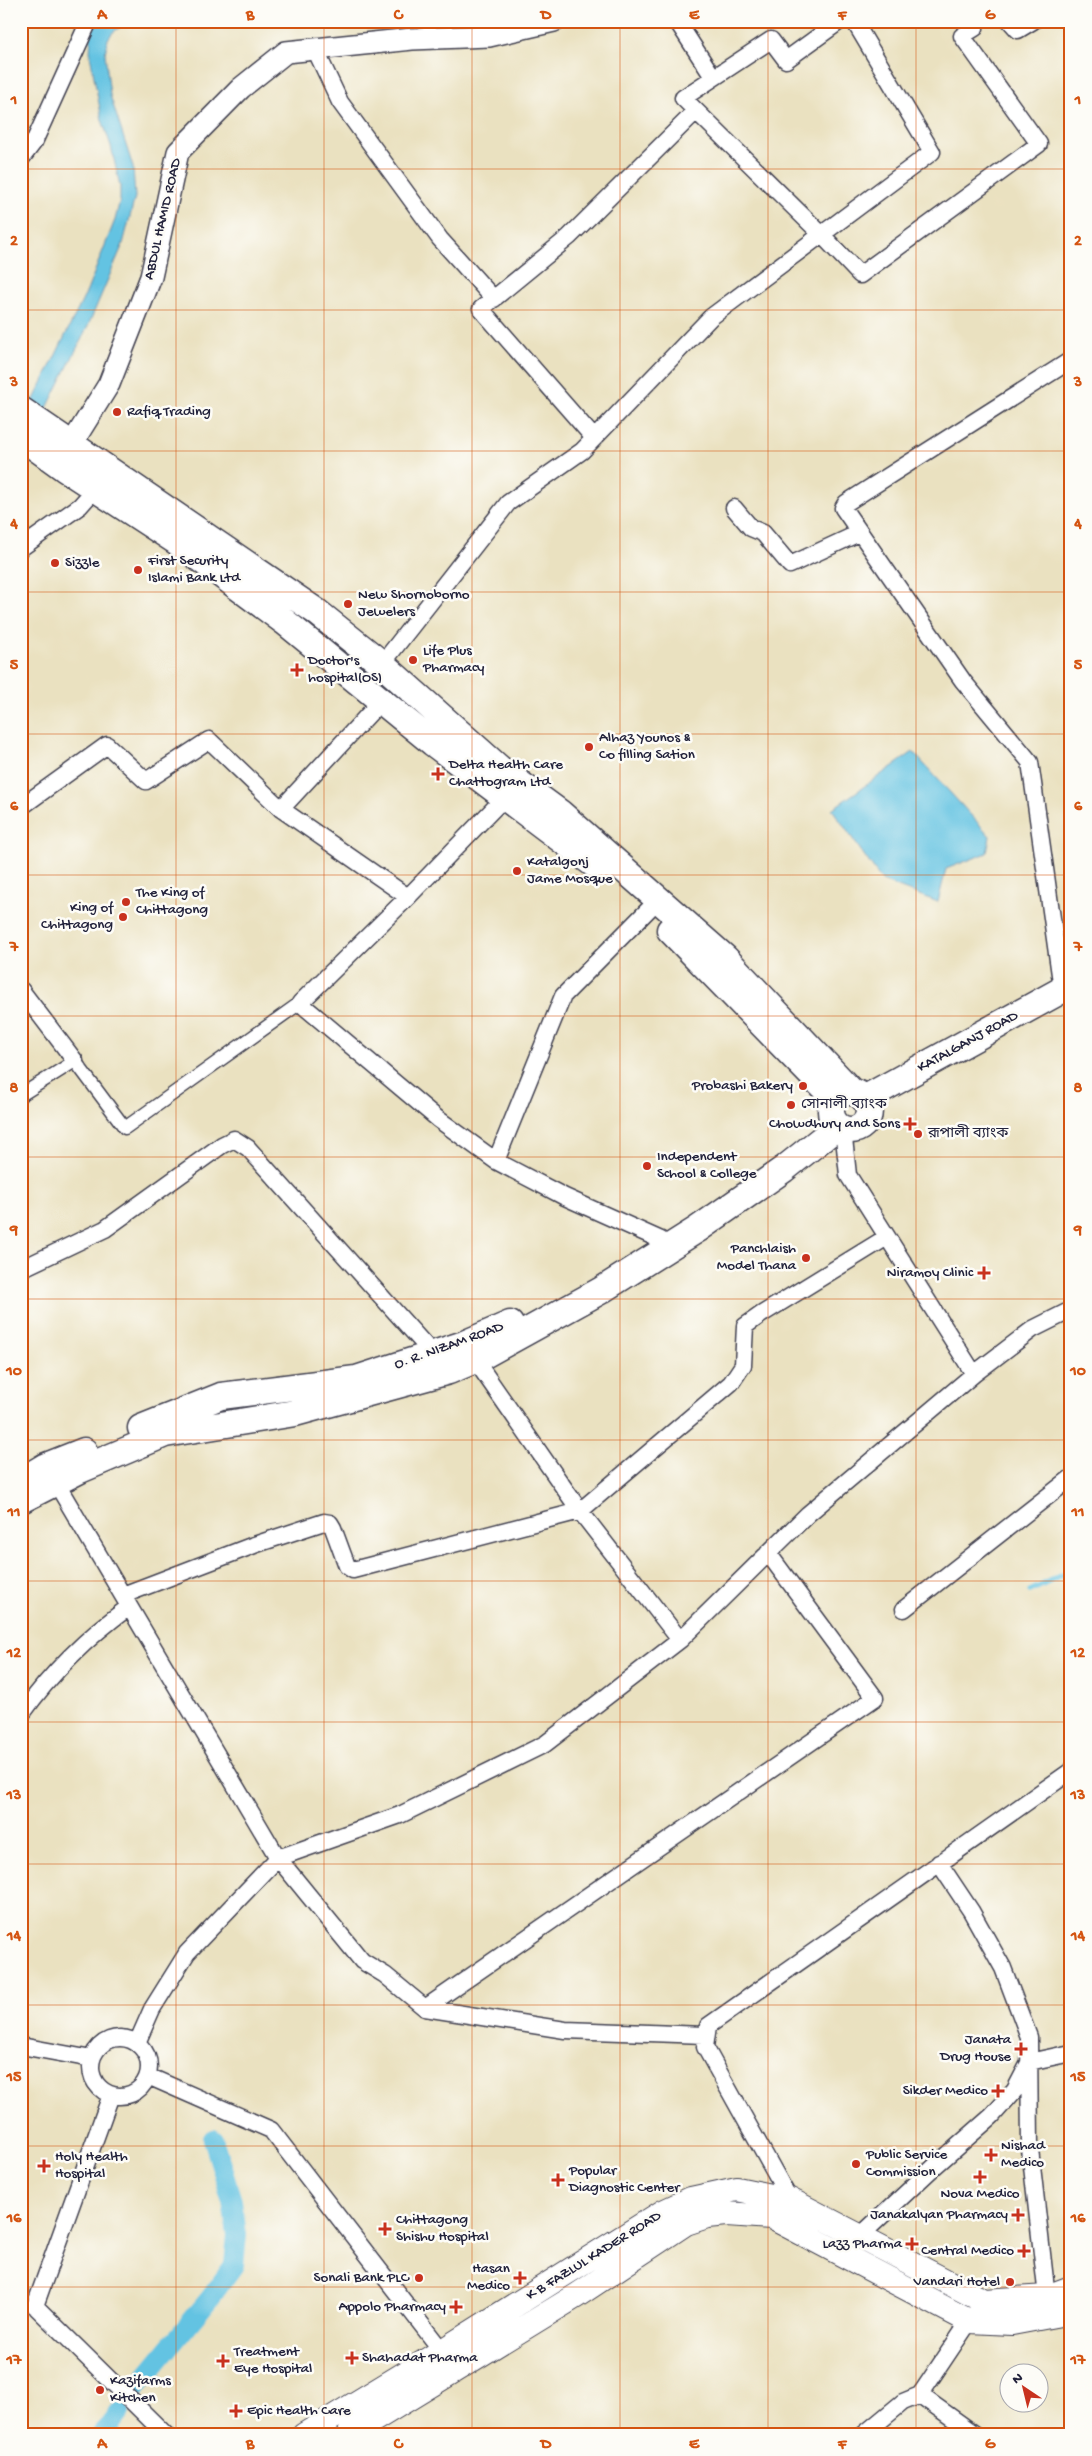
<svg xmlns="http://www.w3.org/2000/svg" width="1092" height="2456" viewBox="0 0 1092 2456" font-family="'Gochi Hand','Noto Sans Bengali',sans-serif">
<rect width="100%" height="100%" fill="#fdfcf7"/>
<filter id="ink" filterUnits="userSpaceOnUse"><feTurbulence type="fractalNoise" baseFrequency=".02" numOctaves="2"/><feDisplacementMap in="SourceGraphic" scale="10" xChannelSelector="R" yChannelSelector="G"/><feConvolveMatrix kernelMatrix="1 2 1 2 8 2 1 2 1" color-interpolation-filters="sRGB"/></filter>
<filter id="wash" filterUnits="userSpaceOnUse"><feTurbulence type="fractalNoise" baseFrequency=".0096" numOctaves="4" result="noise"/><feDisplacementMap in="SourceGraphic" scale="20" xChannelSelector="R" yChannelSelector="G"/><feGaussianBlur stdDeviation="1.12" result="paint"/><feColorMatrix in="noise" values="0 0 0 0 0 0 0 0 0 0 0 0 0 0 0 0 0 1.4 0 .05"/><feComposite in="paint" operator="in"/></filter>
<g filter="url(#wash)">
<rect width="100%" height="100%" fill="#eae1c0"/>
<path fill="#64c3e2" stroke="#43728e" d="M94 21H130L113 32 108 39 105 53 110 95 133 167 135 197 123 244 88 326 21 460V426L87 291 115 220 120 200V186L111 146 102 120 90 55 91 28Z
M913 752 990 836 987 853 946 869 938 902 882 881 832 809Z"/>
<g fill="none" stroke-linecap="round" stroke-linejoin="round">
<path stroke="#64c3e2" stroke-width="5.5" d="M1030 1591 1071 1571"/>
<path stroke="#64c3e2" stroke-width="20" d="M135 2389 211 2297 234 2265 237 2235 232 2201 213 2139
M102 2435 120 2412"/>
</g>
</g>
<g filter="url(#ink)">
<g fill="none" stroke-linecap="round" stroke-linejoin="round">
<defs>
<path id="pedestrian" d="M21 1095 75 1061 125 1128 300 1003"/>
<path id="minor" d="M677 21 713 77
M840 21 786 60 771 40 683 98 822 235 860 275 1039 144 962 36 975 28 970 21
M1010 21 1018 30 1033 21
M315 49 340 102 440 239 494 299
M21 159 34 142 89 21
M594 438 481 309 569 237 696 111
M734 508 751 528 763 533 790 565 859 533
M21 548 80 506 95 489
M382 664 508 503 582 451 711 317 932 152 854 21
M382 700 281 809 408 897 300 1003 438 1119 496 1161 565 1197 661 1240
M21 807 107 745 146 781 209 740 281 809
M408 897 505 797
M1062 989 1030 762 963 681 843 508 846 503 1071 360
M21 990 75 1061
M843 1129 848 1175 974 1374
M496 1161 563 996 649 909
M21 1269 105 1229 222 1145 234 1139 248 1148 433 1354
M471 1354 580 1511 680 1640
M52 1476 278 1858 362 1961 385 1975 425 2008 565 2030 705 2035
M123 1595 254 1545 324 1522 330 1523 333 1528 347 1566 353 1570 580 1511 731 1383 743 1365 745 1326 762 1314 887 1237
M904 1609 1071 1478
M21 1715C51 1673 87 1637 129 1607
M939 1863 971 1911 1003 1968 1029 2037 1030 2149 1047 2297
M425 2008 875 1698 768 1553
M91 2067a29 29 0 1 1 58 0a29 29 0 1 1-58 0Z
M137 2043 152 2009 187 1953 278 1858 400 1815 545 1744 680 1640 808 1514 974 1374 1033 1329 1071 1310
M21 2046 92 2059
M1029 2062 1071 2053
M148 2076 271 2130 442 2351
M790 2200 705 2047 708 2026 1071 1771
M859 2237 935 2166 992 2116 1015 2090 1028 2065
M35 2306 111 2095
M35 2306 166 2435
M975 2313 920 2395 976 2435
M863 2435 903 2402 920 2395"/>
<path id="tertiary" d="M71 445 109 384 151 277 178 152 241 88 286 52 412 39 489 36 554 21"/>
<path id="secondary" d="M304 2435 442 2351 663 2212 691 2199 737 2189 790 2200 984 2301 1047 2297 1071 2288
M349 2435 576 2296 686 2223 707 2216 727 2214 771 2217 969 2321 1012 2323 1071 2312"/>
<path id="primary" d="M21 410 317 612 382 664 500 769 560 813 725 958 851 1091
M21 437 64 468 176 541 285 622 433 743 603 871
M670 930 831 1095
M831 1111a19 19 0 1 1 38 0a19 19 0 1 1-38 0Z
M864 1099 1071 985
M141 1428 221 1396 356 1379 464 1344 510 1324
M21 1481 46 1466 84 1451
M21 1500 80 1470 165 1434 295 1413 449 1371 475 1360 600 1291 698 1229 784 1169 838 1126"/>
</defs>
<use href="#pedestrian" stroke="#403f4f" stroke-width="15"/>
<use href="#minor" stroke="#403f4f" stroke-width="19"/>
<use href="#tertiary" stroke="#403f4f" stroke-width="24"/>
<use href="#secondary" stroke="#403f4f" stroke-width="26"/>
<use href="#primary" stroke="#403f4f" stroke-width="29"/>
<use href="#pedestrian" stroke="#fff" stroke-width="12"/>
<use href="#minor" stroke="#fff" stroke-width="16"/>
<use href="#tertiary" stroke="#fff" stroke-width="21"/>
<use href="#secondary" stroke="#fff" stroke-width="24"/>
<use href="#primary" stroke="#fff" stroke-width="26"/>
</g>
</g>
<path fill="none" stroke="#d45411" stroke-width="1" stroke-opacity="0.55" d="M176 21V2435M324 21V2435M472 21V2435M620 21V2435M768 21V2435M916 21V2435M21 169H1071M21 310H1071M21 451H1071M21 592H1071M21 734H1071M21 875H1071M21 1016H1071M21 1157H1071M21 1299H1071M21 1440H1071M21 1581H1071M21 1722H1071M21 1864H1071M21 2005H1071M21 2146H1071M21 2287H1071"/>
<g fill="#c8321e" stroke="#fdfcf7" stroke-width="2">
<circle cx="117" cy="412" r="5"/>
<circle cx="55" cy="563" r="5"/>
<circle cx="138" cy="570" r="5"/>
<circle cx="348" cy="604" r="5"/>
<circle cx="413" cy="660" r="5"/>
<path d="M294.5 662.5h5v5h5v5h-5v5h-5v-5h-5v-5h5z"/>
<circle cx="589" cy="747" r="5"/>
<path d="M435.5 766.5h5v5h5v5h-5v5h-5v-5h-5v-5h5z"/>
<circle cx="517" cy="871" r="5"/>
<circle cx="126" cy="902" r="5"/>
<circle cx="123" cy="917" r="5"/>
<circle cx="803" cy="1086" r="5"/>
<circle cx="791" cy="1105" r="5"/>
<path d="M907.5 1116.5h5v5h5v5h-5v5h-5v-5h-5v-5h5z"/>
<circle cx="918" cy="1134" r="5"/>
<circle cx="647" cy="1166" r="5"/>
<circle cx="806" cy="1258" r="5"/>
<path d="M981.5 1265.5h5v5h5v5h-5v5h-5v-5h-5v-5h5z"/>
<path d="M1018.5 2041.5h5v5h5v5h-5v5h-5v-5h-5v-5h5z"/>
<path d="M995.5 2083.5h5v5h5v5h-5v5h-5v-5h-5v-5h5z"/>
<path d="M988.5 2147.5h5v5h5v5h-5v5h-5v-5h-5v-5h5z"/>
<circle cx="856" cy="2164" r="5"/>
<path d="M41.5 2158.5h5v5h5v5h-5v5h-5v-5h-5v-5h5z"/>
<path d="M977.5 2169.5h5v5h5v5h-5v5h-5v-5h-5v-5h5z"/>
<path d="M555.5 2172.5h5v5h5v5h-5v5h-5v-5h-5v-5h5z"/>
<path d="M1015.5 2207.5h5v5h5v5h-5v5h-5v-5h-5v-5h5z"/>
<path d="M382.5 2221.5h5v5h5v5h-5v5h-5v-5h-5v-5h5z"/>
<path d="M909.5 2236.5h5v5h5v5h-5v5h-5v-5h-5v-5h5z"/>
<path d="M1021.5 2243.5h5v5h5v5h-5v5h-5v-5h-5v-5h5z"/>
<circle cx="419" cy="2278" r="5"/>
<path d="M517.5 2270.5h5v5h5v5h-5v5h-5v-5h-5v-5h5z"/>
<circle cx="1010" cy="2282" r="5"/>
<path d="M453.5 2299.5h5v5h5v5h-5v5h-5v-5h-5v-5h5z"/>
<path d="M349.5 2350.5h5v5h5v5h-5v5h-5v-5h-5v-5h5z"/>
<path d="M220.5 2353.5h5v5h5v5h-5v5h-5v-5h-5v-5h5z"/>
<circle cx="100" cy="2390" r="5"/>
<path d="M233.5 2403.5h5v5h5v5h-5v5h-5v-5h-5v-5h5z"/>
</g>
<g text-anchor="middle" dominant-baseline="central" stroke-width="5" stroke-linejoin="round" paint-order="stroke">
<g font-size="15" fill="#22223b" stroke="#fdfcf7">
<text transform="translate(163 219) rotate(-77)">ABDUL HAMID ROAD</text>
<text transform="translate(968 1042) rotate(-29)">KATALGANJ ROAD</text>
<text transform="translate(449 1346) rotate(-20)">O. R. NIZAM ROAD</text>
<text transform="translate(594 2256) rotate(-32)">K B FAZLUL KADER ROAD</text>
</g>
<g font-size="15" fill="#22223b" stroke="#fdfcf7" text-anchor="start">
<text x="127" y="412">Rafiq Trading</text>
<text x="148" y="561">First Security<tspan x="148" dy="17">Islami Bank Ltd</tspan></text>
<text x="65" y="563">Sizzle</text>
<text x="358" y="595">New Shornoborno<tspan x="358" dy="17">Jewelers</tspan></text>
<text x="423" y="651">Life Plus<tspan x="423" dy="17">Pharmacy</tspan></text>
<text x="308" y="661">Doctor's<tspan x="308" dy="17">hospital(OS)</tspan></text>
<text x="599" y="738">Alhaz Younos &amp;<tspan x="599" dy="17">Co filling Sation</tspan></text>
<text x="449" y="765">Delta Health Care<tspan x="449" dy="17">Chattogram Ltd</tspan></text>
<text x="527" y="862">Katalgonj<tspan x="527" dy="17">Jame Mosque</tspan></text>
<text x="136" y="893">The King of<tspan x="136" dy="17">Chittagong</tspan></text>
<text x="113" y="908" text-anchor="end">King of<tspan x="113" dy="17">Chittagong</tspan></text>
<text x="793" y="1086" text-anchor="end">Probashi Bakery</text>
<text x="801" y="1105">সোনালী ব্যাংক</text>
<text x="900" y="1124" text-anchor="end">Chowdhury and Sons</text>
<text x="928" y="1134">রূপালী ব্যাংক</text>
<text x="657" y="1157">Independent<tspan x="657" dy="17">School &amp; College</tspan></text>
<text x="796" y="1249" text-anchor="end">Panchlaish<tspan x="796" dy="17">Model Thana</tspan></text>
<text x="973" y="1273" text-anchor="end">Niramoy Clinic</text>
<text x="1011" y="2040" text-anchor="end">Janata<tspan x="1011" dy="17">Drug House</tspan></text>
<text x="988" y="2091" text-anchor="end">Sikder Medico</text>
<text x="1001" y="2146">Nishad<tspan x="1001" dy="17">Medico</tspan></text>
<text x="866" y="2155">Public Service<tspan x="866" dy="17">Commission</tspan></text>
<text x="55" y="2157">Holy Health<tspan x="55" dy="17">Hospital</tspan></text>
<text x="569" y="2171">Popular<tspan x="569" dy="17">Diagnostic Center</tspan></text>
<text x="980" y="2194" text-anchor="middle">Nova Medico</text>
<text x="1008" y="2215" text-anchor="end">Janakalyan Pharmacy</text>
<text x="396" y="2220">Chittagong<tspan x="396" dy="17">Shishu Hospital</tspan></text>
<text x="902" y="2244" text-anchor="end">Lazz Pharma</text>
<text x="1014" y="2251" text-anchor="end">Central Medico</text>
<text x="510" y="2269" text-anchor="end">Hasan<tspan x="510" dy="17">Medico</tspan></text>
<text x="409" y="2278" text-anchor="end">Sonali Bank PLC</text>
<text x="1000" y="2282" text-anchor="end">Vandari Hotel</text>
<text x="446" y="2307" text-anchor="end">Appolo Pharmacy</text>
<text x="234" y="2352">Treatment<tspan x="234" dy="17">Eye Hospital</tspan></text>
<text x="362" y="2358">Shahadat Pharma</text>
<text x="110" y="2381">Kazifarms<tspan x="110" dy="17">Kitchen</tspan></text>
<text x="247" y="2411">Epic Health Care</text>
</g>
</g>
<rect width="1092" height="2456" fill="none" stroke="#fdfcf7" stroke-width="55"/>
<g transform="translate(1024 2388) rotate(325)"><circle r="24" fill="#fdfcf7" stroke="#a5a5ac"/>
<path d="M0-4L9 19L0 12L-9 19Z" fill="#c8321e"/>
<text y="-8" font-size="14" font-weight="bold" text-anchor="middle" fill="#22223b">N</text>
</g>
<rect x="28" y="28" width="1036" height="2400" fill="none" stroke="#d45411" stroke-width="2"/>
<g font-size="16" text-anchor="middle" font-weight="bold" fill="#d45411">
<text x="102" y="19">A</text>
<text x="250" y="19">B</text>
<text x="398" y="19">C</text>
<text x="546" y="19">D</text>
<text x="694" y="19">E</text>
<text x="842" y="19">F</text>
<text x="990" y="19">G</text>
<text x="14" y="104">1</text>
<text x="1078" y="104">1</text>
<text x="14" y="245">2</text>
<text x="1078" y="245">2</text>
<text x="14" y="386">3</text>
<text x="1078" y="386">3</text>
<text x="14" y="528">4</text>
<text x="1078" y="528">4</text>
<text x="14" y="669">5</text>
<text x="1078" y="669">5</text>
<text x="14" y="810">6</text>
<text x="1078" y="810">6</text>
<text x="14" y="951">7</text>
<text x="1078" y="951">7</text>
<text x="14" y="1092">8</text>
<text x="1078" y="1092">8</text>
<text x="14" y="1234">9</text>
<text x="1078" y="1234">9</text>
<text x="14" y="1375">10</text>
<text x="1078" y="1375">10</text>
<text x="14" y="1516">11</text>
<text x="1078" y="1516">11</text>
<text x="14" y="1657">12</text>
<text x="1078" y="1657">12</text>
<text x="14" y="1799">13</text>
<text x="1078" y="1799">13</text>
<text x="14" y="1940">14</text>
<text x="1078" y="1940">14</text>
<text x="14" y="2081">15</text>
<text x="1078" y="2081">15</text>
<text x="14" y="2222">16</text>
<text x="1078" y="2222">16</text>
<text x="14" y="2364">17</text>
<text x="1078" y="2364">17</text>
<text x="102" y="2448">A</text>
<text x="250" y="2448">B</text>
<text x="398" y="2448">C</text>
<text x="546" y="2448">D</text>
<text x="694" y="2448">E</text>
<text x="842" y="2448">F</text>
<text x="990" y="2448">G</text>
</g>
</svg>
